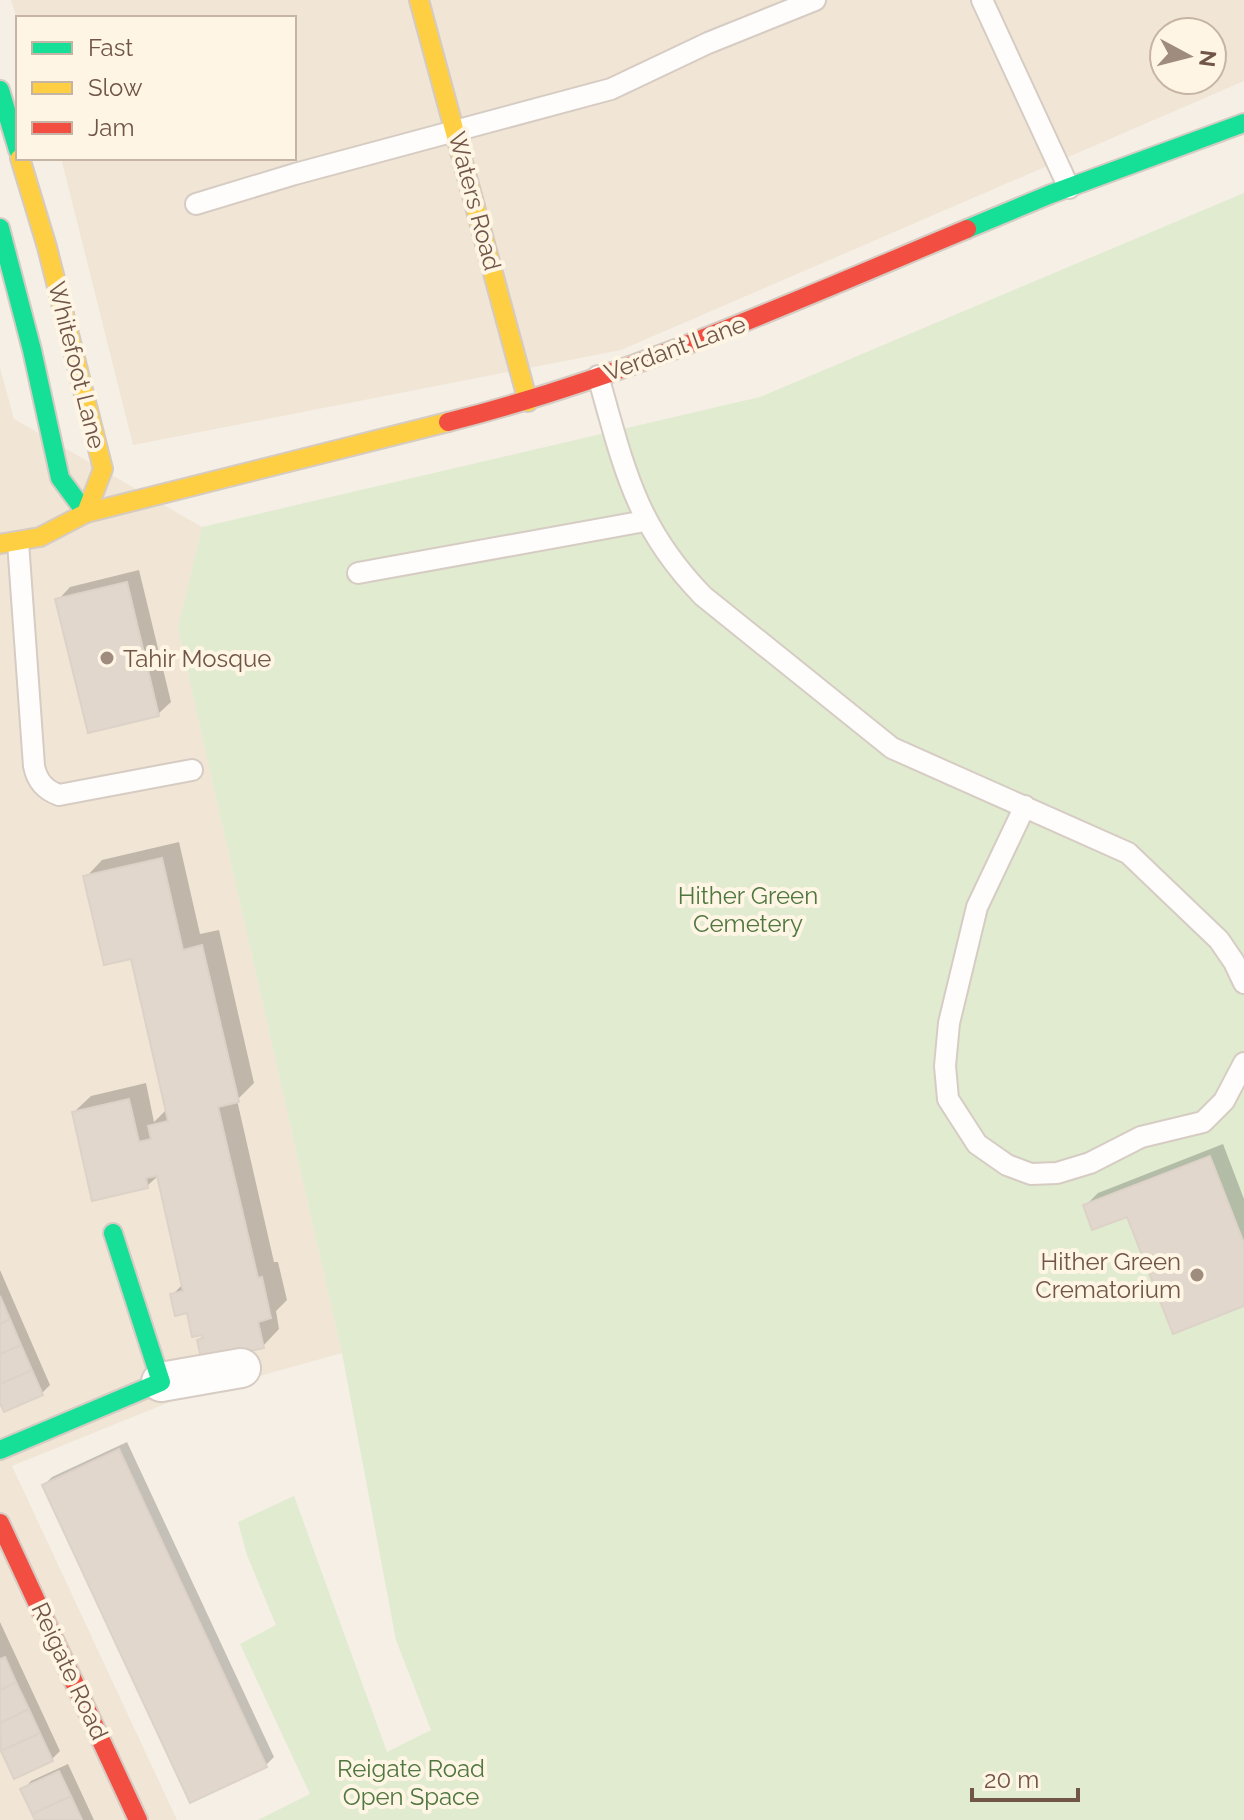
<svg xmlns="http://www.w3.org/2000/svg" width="1244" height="1820" viewBox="0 0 1244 1820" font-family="Raleway,sans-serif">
<rect width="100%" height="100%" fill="#f5efe5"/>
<path fill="#f1e5d5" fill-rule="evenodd" d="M11 0H1244V81L621 350 133 445 61 158H294V18H18V22ZM1164 32H1212V80H1164Z
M0 368 14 419 202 527 178 629 342 1353 177 1399 12 1466 177 1820H0Z"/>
<path fill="#e0ebd0" d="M1244 193V1820H258L310 1794 240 1644 276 1625 247 1555 238 1522 294 1496 387 1752 431 1730 396 1640 342 1353 178 629 202 527 760 397Z"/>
<path fill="#0003" d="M139 570 171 702 158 714 58 600 70 587Z
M179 842 200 934 219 930 254 1083 237 1100 274 1262H278L287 1300 276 1311 279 1329 263 1346 199 1340 204 1335 188 1311 172 1295 184 1283 159 1175 147 1186 74 1112 91 1096 146 1083 154 1122 167 1109 132 957 86 877 102 860Z
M1223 1144 1244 1199V1304L1128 1214 1085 1206 1098 1193Z
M0 1270 50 1385 42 1393 0 1398Z
M127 1442 274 1757 266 1765 44 1485 52 1477Z
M0 1622 60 1751 52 1759 15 1777 0 1745Z
M68 1764 94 1820H37L23 1790 31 1781Z"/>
<path fill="#e1d7cd" stroke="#ddd2c8" stroke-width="2" d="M127 582 159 716 88 733 55 599Z
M162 858 183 950 202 945 239 1102 218 1107 258 1278 262 1277 271 1318 258 1322 264 1348 202 1362 197 1340 203 1338 202 1335 192 1337 187 1313 175 1316 170 1294 183 1291 157 1176 146 1178 148 1188 92 1201 72 1112 129 1099 139 1142 151 1139 148 1126 168 1121 131 959 104 965 83 876Z
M1210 1156 1244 1243V1306L1173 1334 1127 1217 1092 1230 1083 1205Z
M0 1296 10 1319 0 1324Z
M10 1319 21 1345 0 1354V1324Z
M21 1345 32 1370 0 1384V1354Z
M32 1370 43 1395 4 1412 0 1403V1384Z
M119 1449 267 1767 190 1803 42 1485Z
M5 1657 16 1682 0 1690V1659Z
M16 1682 29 1709 0 1723V1690Z
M29 1709 40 1733 1 1751 0 1723Z
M40 1733 53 1761 14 1779 1 1751Z
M59 1771 71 1796 32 1814 20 1789Z
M71 1796 82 1820H35L32 1814Z"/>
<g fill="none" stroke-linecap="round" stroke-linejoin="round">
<defs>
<path id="lane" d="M982 0 1069 188
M196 204 295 174 611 89 708 43 815 0
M598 376C624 467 635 526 703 596L892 748 1128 853 1219 940 1234 962 1244 983
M18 542 34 766C37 781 45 790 59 795L192 770
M358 573 645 521
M1025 806 977 907 949 1023 945 1066 948 1099 977 1144 1007 1165 1031 1174 1057 1173 1090 1163 1141 1137 1203 1122 1224 1101 1244 1063"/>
<path id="street" d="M161 1382 241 1368"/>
<path id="fast" d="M0 90 18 150
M0 228 32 350 60 478 86 513
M967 229 1051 194 1244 123
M0 1450 161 1382 113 1233"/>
<path id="slow" d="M419 0 528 402
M20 158 47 247 103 469 86 513
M0 544 40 537 86 513 448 422"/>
<path id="jam" d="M448 422C628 377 797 300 967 229
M0 1523 138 1820"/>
</defs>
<use href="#lane" stroke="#d6ccc3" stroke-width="24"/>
<use href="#street" stroke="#d6ccc3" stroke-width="42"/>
<use href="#fast" stroke="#d5cbc2" stroke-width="22"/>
<use href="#slow" stroke="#d5cbc2" stroke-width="22"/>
<use href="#jam" stroke="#d5cbc2" stroke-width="22"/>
<use href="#lane" stroke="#fefdfb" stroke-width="20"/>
<use href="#street" stroke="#fefdfb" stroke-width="38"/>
<use href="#fast" stroke="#16e098" stroke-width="18"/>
<use href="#slow" stroke="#ffcf43" stroke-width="18"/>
<use href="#jam" stroke="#f24e42" stroke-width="18"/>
</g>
<g fill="#9f8c7e" stroke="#fff5e4" stroke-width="3">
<circle cx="107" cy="658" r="8"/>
<circle cx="1197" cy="1275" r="8"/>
</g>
<g text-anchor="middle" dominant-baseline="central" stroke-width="8" stroke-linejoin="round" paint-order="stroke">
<g font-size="24" fill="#715647" stroke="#fff5e4">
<text transform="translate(475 201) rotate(75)">Waters Road</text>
<text transform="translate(675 348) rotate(-20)">Verdant Lane</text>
<text transform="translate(77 365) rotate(76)">Whitefoot Lane</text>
<text transform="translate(70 1671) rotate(65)">Reigate Road</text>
</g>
<g font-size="24" fill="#715647" stroke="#fff5e4" text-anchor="start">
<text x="123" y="658">Tahir Mosque</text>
<text x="1181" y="1261" text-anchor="end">Hither Green<tspan x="1181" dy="28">Crematorium</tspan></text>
</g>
<g font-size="24" fill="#4f7740" stroke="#fff5e4">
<text x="748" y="895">Hither Green<tspan x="748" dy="28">Cemetery</tspan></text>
<text x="411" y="1768">Reigate Road<tspan x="411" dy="28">Open Space</tspan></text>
</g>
</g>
<rect x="16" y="16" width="280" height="144" fill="#fff5e4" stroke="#c6b5a5" stroke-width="2"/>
<rect x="32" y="42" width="40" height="12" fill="#16e098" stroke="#c6b5a5" stroke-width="2"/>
<text x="88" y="56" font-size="24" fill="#715647">Fast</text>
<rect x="32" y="82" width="40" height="12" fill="#ffcf43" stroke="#c6b5a5" stroke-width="2"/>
<text x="88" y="96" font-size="24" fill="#715647">Slow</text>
<rect x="32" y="122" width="40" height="12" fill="#f24e42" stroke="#c6b5a5" stroke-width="2"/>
<text x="88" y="136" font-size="24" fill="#715647">Jam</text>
<g transform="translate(1188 56) rotate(97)"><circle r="38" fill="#fff5e4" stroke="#c6b5a5" stroke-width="2"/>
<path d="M0-6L14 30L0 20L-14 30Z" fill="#9f8c7e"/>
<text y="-12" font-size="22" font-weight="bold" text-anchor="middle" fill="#715647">N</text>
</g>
<path d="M972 1788v12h106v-12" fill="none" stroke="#715647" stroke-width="4"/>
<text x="984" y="1788" font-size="24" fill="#715647" stroke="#fff5e4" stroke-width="6" paint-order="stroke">20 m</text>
</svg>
